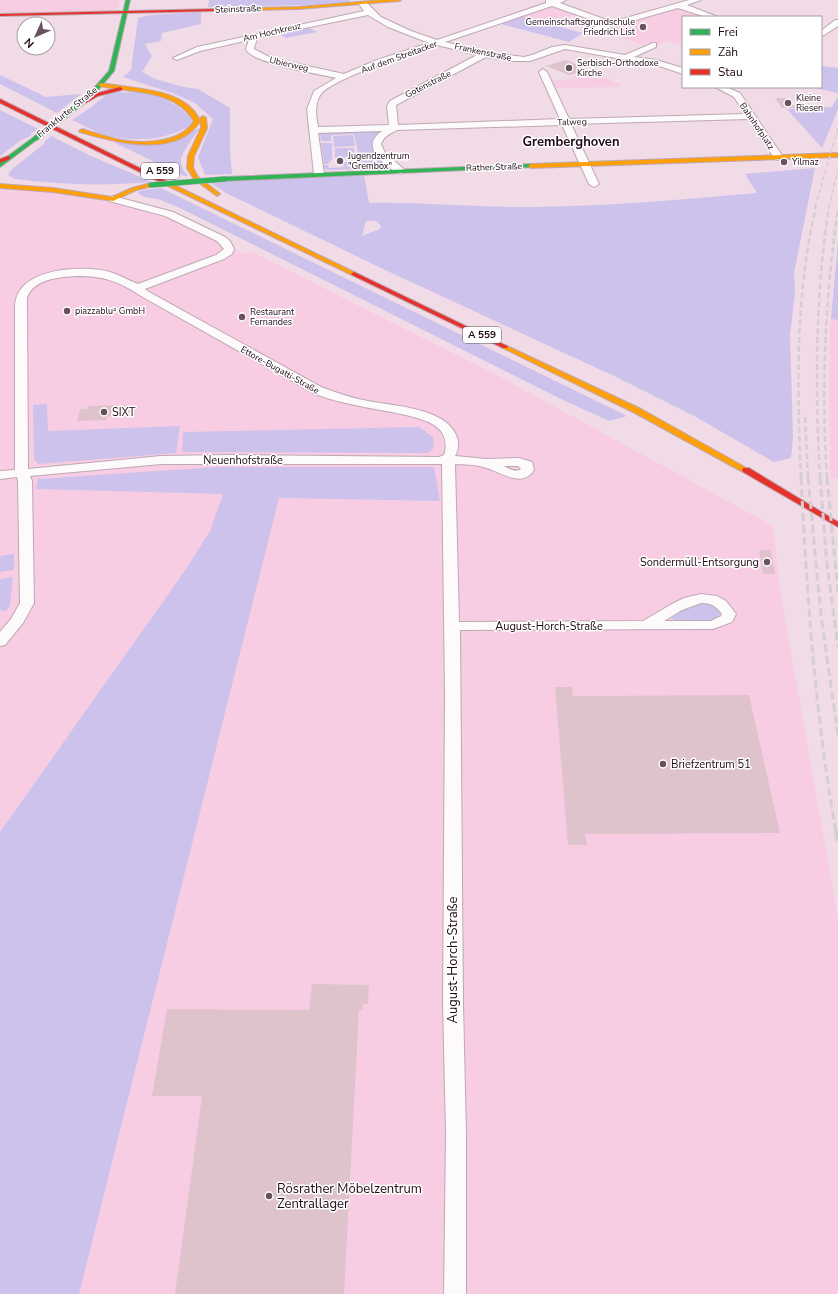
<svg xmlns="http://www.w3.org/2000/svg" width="838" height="1294" viewBox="0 0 838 1294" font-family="'Nunito Sans',sans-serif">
<rect width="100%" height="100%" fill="#f1dbe6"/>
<path fill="#f8cde3" d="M0 0H120L118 8 109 11 0 13Z
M549 5 578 13 545 23 518 16Z
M675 7 711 17H683V46L668 41 657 45 649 43 643 45 596 29Z
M590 73 620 84V87L553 88 550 80H566Z
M0 190 47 192 94 199 140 210 179 222 216 241 246 254 252 252 508 381 773 526 780 590 838 918V1294H79L279 498 440 501 433 467H217L36 489 223 493 210 531 186 569 0 832Z
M838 243V479L830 478 829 405 830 327Z"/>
<path fill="#cdc2ec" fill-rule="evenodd" d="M209 0H349V2L306 5 208 7Z
M201 12V24L162 33 161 41 145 44 152 56 142 72 155 79 184 87 198 89 230 108V151L232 174 205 175 198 157 213 119 195 103 172 93 123 77 131 70 138 18 151 15Z
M518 16 583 33 569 42 501 24Z
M309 28 317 32 286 38 279 34Z
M821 66 838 68V93L811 87H821Z
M0 75 46 97 81 94 57 113 0 84Z
M110 92C122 93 137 91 148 94 164 97 182 107 192 119L191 125C166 141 131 143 102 134 92 131 82 124 72 120L90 108Z
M838 96V109L822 148 787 109 832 107Z
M0 110 38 129 30 134 32 135 20 141 0 156Z
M200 128C195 136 181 152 181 161 180 167 185 172 188 176H184L113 142 141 145Z
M380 130C379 133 374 137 373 141 368 152 381 160 388 166L384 168 328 170 324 168V165H328L329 168 345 167 342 163 362 159 359 157 335 158V148H354L355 153H358L354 134 331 135V141H321L320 134 324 132Z
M353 135 355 146 334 147 333 136Z
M51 136 91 156 152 182C106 186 60 185 15 179L8 175 11 170 45 143 44 142Z
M321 143H332V159L328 164H324Z
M815 168 794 273 795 292 790 335 793 438 791 458 774 462 696 417 614 376 383 269 226 193 211 183 364 174 369 203C419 202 468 207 518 207 598 207 677 200 757 193L745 174ZM366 221H376L381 226 380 229 362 236Z
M161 188 627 416 609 421 565 401 180 208 158 199 144 197 137 192 144 190Z
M838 243V320L831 319Z
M47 404 48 431 180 426 176 453 38 464 34 459 33 405Z
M419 427 433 437C434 446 435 450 426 453L182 452 183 432Z
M217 467H434L440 501 279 498 79 1294H0V832L186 569 210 531 223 494 36 489 38 479Z
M14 554V570L0 572V556Z
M13 577 10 605 6 611 0 610V579Z
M706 602 714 605 720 611 719 617C711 622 678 625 671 618L692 604Z"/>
<path fill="#dfc3cc" d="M566 60 589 70 569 75 546 66Z
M775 98H787L795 108H782Z
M130 405 128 415 107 416 106 420 77 421 80 409H87L88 406Z
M759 550H771L775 574H763Z
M555 687H572L573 696 749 695 780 833 585 834 587 845H568Z
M312 984 369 985 368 1004H363V1010H359L344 1294H175L202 1096H152L167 1009 309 1010Z"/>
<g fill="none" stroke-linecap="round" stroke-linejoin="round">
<defs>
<path id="street" d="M546 0H566L560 3 612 22 689 0H701L687 5 718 17H706L678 8 587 34H584V30L603 24 552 6 445 42 491 53 524 57 532 55 552 47 565 45 625 55 653 43H656V47L634 57 656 60 683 68V74L656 65 565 49 530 61H510L486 57 396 105 398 125 560 119 539 72 543 69 547 72 569 119 745 114 734 97 715 87H726L740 93 783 157 778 160 775 159 748 119 571 124 599 184 594 187 589 184 562 125 397 130C390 134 384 136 381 144L385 153 406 171 401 174C396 173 392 169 387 166 374 155 365 143 382 131L318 133 324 174 319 177 314 174 307 109 314 91 336 78C320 74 250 63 246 49L249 40 200 51 177 60 173 58 197 47 364 11 359 4 363 2H366L381 17 411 31 437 40 546 3ZM368 15 388 27 429 43 377 60 344 74 271 58 254 49 257 38ZM437 45 477 55 390 101 387 106 389 125 318 127C316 116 314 104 321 94 333 78 415 53 437 45Z
M835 20H838V26L821 37V31Z
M113 196 173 212 225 237 230 241 234 249 232 254 224 259 145 289 149 292 321 387C337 393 352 398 368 401 394 406 445 408 456 435 459 442 459 449 455 456L487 459 519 458 532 462 534 470C521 490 499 470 483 467 474 464 464 465 455 464L459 622 643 621 672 604 684 598 701 594 717 596 726 601 736 614 732 622 713 629 460 630 463 1003 466 1134V1294H444L446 1134 443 1003 445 694 442 464H161L30 476 32 481 34 603 23 623 5 645 0 646V632L11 619 20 603 18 481 17 477 0 479V471L15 470V305C18 267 83 265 110 272 120 275 129 281 138 284L216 255 224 249 217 241 165 216 109 201 108 199ZM76 276C104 276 118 281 141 296L313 393C328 399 344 403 360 406 380 411 426 415 439 429 446 436 447 446 444 455L439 457 229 455 161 456 28 469 27 298C33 279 59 277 76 276ZM504 466H518L521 469C516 473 509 469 504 466ZM701 603C711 603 716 606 722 614L721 616 711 621H664L682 610Z"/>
<path id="fast" d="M126 0H130L114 71 92 97 72 113H68V111L88 95 109 71Z
M34 137 39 138 0 167V162Z
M531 164 534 166 533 167 225 181 222 179 225 177Z"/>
<path id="slow" d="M382 0H401L399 1 298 9 213 11 211 10 213 9 298 7Z
M101 83C128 88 174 88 193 110 196 113 198 117 200 121 177 159 114 142 80 132L79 131 82 129C95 133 107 137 121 140 144 144 181 143 194 121 175 89 132 93 99 86L98 85Z
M203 116 206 118 207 128 194 156 193 168 198 177 219 193 220 194 217 196 194 179 187 168 188 156 201 128 200 118Z
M838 153V157L531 168 528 166 531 164Z
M166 181 356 273 357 274 352 275 164 184V182Z
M151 183 153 184V186L136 190 113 201 53 192 0 188V184L53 188 112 197 132 188Z
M505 345 641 409 750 470 749 472H743L635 413 503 348 502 347Z"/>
<path id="jam" d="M215 9 213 11 0 16V14Z
M120 87 122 88V90L98 96 82 105 77 104 94 94Z
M0 99 168 182 169 183 164 184 0 103Z
M8 156 10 157V159L0 163V159Z
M354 272 507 346 508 347 507 348H503L352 275 351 274Z
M743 468H749L838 522V527L743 472 742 470Z"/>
</defs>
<use href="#street" stroke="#bda8b3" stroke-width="2"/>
<use href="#fast" stroke="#bda8b3" stroke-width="2"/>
<use href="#slow" stroke="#bda8b3" stroke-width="2"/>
<use href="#jam" stroke="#bda8b3" stroke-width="2"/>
<use href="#street" fill="#fdfafb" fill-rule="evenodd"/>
<use href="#fast" fill="#30b455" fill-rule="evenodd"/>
<use href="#slow" fill="#ff9f0a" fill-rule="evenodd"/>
<use href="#jam" fill="#e5322d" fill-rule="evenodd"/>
<path stroke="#d5ced2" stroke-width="1.5" stroke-dasharray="4.5 2.5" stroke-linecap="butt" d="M815 207 838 128
M829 207 838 170"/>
<path stroke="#d5ced2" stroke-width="2.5" stroke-dasharray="6 3" stroke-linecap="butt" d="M805 417 808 478
M801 478C797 388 795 295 816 206
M820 478C815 388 815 296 829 206
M827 478C821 387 825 298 838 208"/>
<path stroke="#d5ced2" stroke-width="3" stroke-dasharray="8 4" stroke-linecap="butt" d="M801 477C807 596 815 715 836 832
M808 477 821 616 838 735
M820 477 827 565 838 647
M827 477 838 592"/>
<path stroke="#d5ced2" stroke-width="4" stroke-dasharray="10 5" stroke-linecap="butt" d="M836 831 838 844"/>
<defs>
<path id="fast-bridge" d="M36 138 70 112
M151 185 225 179"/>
</defs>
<use href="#fast-bridge" stroke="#bda8b3" stroke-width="6" stroke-linecap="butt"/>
<use href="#fast-bridge" stroke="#30b455" stroke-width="5"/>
</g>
<g fill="#69525f" stroke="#fff" stroke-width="1.5">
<circle cx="643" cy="27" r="4"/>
<circle cx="569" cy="68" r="4"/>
<circle cx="788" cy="103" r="4"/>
<circle cx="340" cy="161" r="4"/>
<circle cx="784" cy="162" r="4"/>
<circle cx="67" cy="311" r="4"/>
<circle cx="242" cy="317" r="4"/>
<circle cx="104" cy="412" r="4"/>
<circle cx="767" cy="562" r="4"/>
<circle cx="663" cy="764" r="4"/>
<circle cx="269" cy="1196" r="4"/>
</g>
<g text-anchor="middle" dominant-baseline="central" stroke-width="3" stroke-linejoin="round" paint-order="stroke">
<g font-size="9" fill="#200916" stroke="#fff">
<text transform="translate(238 9) rotate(-2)">Steinstraße</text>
<text transform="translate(272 32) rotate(-13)">Am Hochkreuz</text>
<text transform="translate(483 52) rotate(12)">Frankenstraße</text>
<text transform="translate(399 57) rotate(-20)">Auf dem Streitacker</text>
<text transform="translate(289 64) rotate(13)">Ubierweg</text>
<text transform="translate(428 84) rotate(-27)">Gotenstraße</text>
<text transform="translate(67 112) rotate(-39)">Frankfurter Straße</text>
<text transform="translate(572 122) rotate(-2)">Talweg</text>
<text transform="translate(757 126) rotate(56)">Bahnhofplatz</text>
<text transform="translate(494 167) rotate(-2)">Rather Straße</text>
<text transform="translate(280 370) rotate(29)">Ettore-Bugatti-Straße</text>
</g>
<g font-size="9" fill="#200916" stroke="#fff" text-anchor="start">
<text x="635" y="22" text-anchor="end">Gemeinschaftsgrundschule<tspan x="635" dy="10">Friedrich List</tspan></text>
<text x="577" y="63">Serbisch-Orthodoxe<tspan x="577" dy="10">Kirche</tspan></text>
<text x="796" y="98">Kleine<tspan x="796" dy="10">Riesen</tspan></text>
<text x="348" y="156">Jugendzentrum<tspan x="348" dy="10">"Grembox"</tspan></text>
<text x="792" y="162">Yilmaz</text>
<text x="75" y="311">piazzablu² GmbH</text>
<text x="250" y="312">Restaurant<tspan x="250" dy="10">Fernandes</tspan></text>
</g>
<g fill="#fff" stroke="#63535c" stroke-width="1">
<rect x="141" y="163" width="38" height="16" rx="3"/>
<rect x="463" y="327" width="38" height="16" rx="3"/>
</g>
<g font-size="10" font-weight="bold" fill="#200916">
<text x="160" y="171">A 559</text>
<text x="482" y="335">A 559</text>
</g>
<g font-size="11" fill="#200916" stroke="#fff" text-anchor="start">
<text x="112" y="412">SIXT</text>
<text x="759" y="562" text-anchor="end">Sondermüll-Entsorgung</text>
<text x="671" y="764">Briefzentrum 51</text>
</g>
<g font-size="11" fill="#200916" stroke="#fff">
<text x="243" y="460">Neuenhofstraße</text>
<text x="549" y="626">August-Horch-Straße</text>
</g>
<g font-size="13" font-weight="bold" fill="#200916" stroke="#fff">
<text x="571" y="142">Gremberghoven</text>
</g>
<g font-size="13" fill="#200916" stroke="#fff">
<text transform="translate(453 960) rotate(-90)">August-Horch-Straße</text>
</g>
<g font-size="13" fill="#200916" stroke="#fff" text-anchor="start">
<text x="277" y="1189">Rösrather Möbelzentrum<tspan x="277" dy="15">Zentrallager</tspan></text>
</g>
</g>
<rect x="682" y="16" width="140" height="72" fill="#ffffff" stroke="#a69da2"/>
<rect x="690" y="29" width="20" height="6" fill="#30b455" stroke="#a69da2"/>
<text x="718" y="36" font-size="12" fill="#200916">Frei</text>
<rect x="690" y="49" width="20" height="6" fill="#ff9f0a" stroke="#a69da2"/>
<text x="718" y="56" font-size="12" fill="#200916">Zäh</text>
<rect x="690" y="69" width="20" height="6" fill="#e5322d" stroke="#a69da2"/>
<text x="718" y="76" font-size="12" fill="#200916">Stau</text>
<g transform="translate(36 36) rotate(225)"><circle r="19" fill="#ffffff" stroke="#a69da2"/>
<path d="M0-3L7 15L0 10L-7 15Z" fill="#69525f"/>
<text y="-6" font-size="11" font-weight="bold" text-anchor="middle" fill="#200916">N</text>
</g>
</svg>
